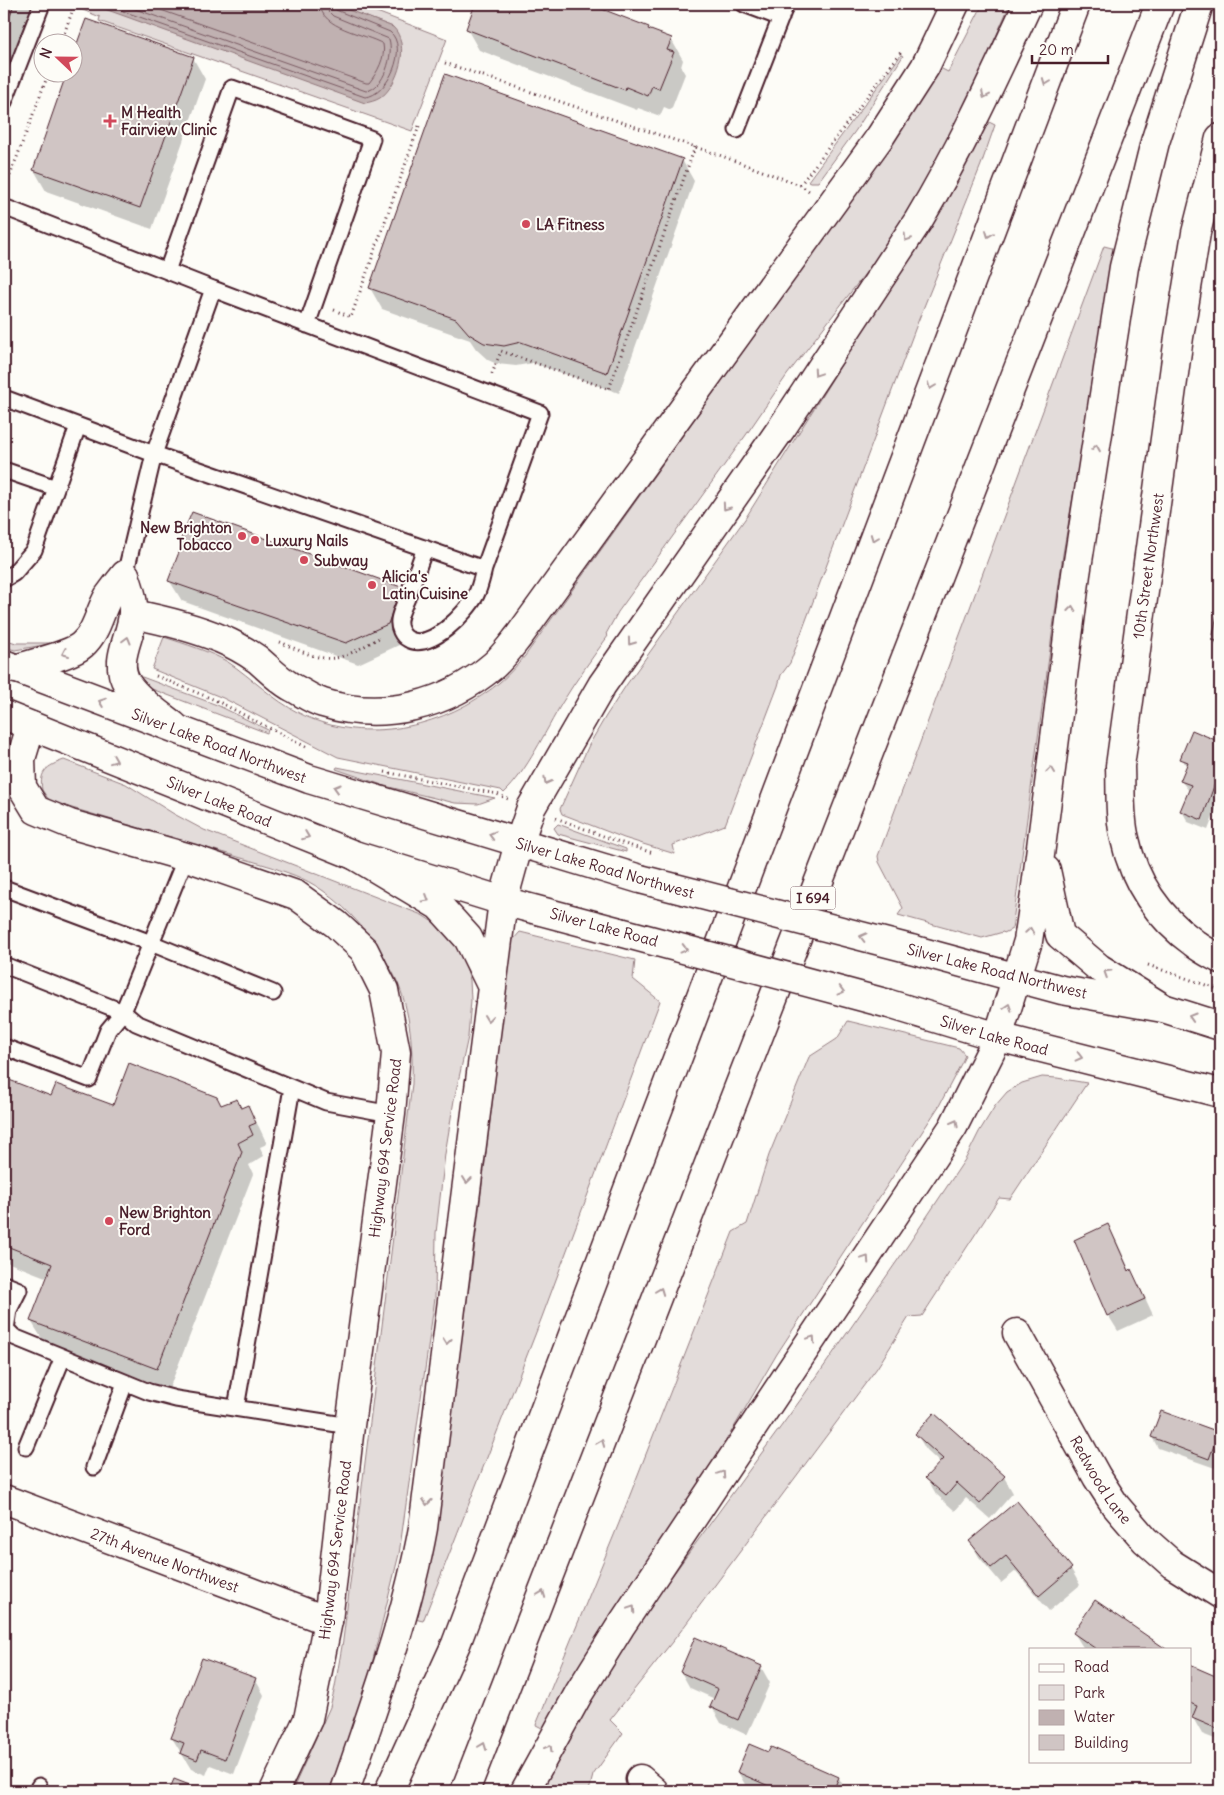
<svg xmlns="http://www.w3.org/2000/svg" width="1224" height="1795" viewBox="0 0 1224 1795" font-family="Delius,sans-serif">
<rect width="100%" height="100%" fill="#fdfcf7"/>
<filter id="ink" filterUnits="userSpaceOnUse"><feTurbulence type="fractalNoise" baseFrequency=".02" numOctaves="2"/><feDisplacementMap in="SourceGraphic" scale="10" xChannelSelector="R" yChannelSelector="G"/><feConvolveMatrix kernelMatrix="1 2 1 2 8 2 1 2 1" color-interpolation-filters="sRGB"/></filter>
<g filter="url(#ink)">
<path fill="#e3dcda" stroke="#967e82" d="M79 4 393 27 333 4H356L447 39 412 131 99 21 100 17 78 8Z
M983 4H1010L959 122 914 206 874 262 787 375 746 435 618 612 606 634 608 636C592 658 576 680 562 703 546 730 526 773 504 793L501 790 338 757 223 698 152 669 164 637C185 644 209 651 228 662 252 678 273 700 299 713 359 744 433 730 487 692 502 682 514 669 525 656L840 216 908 119 940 68 948 72Z
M901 55 903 56 856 130 818 182H810L808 181Z
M985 120 995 125 981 165 917 324 790 663 781 675 778 686 725 825 673 845 675 854 624 838 562 814 560 809 589 745 606 716 627 684 745 519 919 240Z
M1104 246 1116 249 1063 554 1012 929 1004 933 1003 932 982 938 898 915 903 908 879 862 878 856Z
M4 639 16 643H55L15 650 4 647Z
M142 677 217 705 268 730 267 733 144 686 136 679Z
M64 760 126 784 174 814 204 830 422 915 439 926 453 941 464 959 470 980 471 1000 468 1037 454 1100 445 1154 436 1233 435 1298 399 1554 364 1696 329 1791H292L330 1707 335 1687 343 1640 412 1084C413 1050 411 1011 396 979 377 940 341 896 301 878 292 874 282 871 272 867L55 803 49 800 42 790C39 771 47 766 64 760Z
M337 767 495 798 478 804 455 803 385 786 336 769Z
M558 824 626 849V852L558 834 554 828Z
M520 932 635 960 633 979 660 1001 542 1317 423 1621 410 1618 448 1430 472 1267 512 941Z
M848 1021 959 1048 965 1055 963 1060 939 1106 777 1354 709 1470 544 1729 536 1725 619 1523 733 1232 747 1224 769 1155 809 1057 837 1039Z
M1042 1077 1057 1078 1087 1083 1010 1199 999 1198 922 1316 909 1317 877 1368 680 1632 610 1720 623 1733 593 1775 589 1791H572L568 1790 567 1791H540L618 1650 804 1395 904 1251 966 1158 979 1132 995 1106 1007 1092 1022 1083Z"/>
<path fill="#c0b1b1" stroke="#91777b" d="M91 4H333L393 27C411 44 398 86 380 98 375 101 370 102 365 103Z"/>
<path fill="#0003" d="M4 4H43L4 105Z
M477 4H586L648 28 650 31 671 39 683 60 681 67 685 74 671 110 664 107 660 116 638 108 637 110 479 50 467 29Z
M193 58 205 79 152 229 46 191 34 170Z
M682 160 694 181 619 393 533 363 516 366 497 364 488 360 476 349 470 340 382 309 370 288Z
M183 537 400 588 412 609 399 645 358 664 182 601 169 580 184 540Z
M1220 605V651L1213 640Z
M1193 732 1220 743V794L1216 805 1217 807 1208 830 1188 822 1182 811 1190 792 1181 781 1187 767 1182 759Z
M4 1079 52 1098 114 1106H221L241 1109 247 1106 259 1127 267 1144 260 1147 264 1156 249 1165 253 1174 169 1389 44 1342 31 1321 48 1278 4 1261Z
M1108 1226 1117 1242 1130 1271 1140 1287 1153 1315 1118 1331 1108 1315Z
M934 1415 1004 1477 1013 1493 990 1519 966 1498 955 1511 936 1494 927 1478 940 1463 926 1450 917 1434Z
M1218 1433 1220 1438V1453L1215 1468 1158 1448 1152 1437Z
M1017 1503 1071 1569 1080 1585 1049 1611 1016 1571 1001 1583 979 1557 970 1541Z
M1074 1633 1164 1649H1084Z
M1190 1666 1220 1679V1741L1202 1734 1193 1718 1194 1716 1190 1714Z
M761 1667 770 1683 747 1735 721 1723 712 1707 715 1699 690 1688 681 1672Z
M255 1679 264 1695 234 1774 210 1765 206 1775 191 1769 172 1738Z
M771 1748 839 1778 846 1791H755L747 1788 738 1772 769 1754Z"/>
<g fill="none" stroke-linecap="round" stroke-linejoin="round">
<path stroke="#795961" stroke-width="1" d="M103 4 365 97C388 96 409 47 390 32L336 10 333 4
M121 4 366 91C384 89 394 54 389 39L333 16 328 11 327 4
M144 4 366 83H369C377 73 386 57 383 44 364 33 321 29 320 4"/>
</g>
<path fill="#d0c5c4" stroke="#4a1f2b" d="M4 4H14L4 32Z
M475 4H589L649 27 648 29 672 38 667 50 674 52 659 89 652 86 648 96 626 87 625 90 466 29Z
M86 19 194 57 140 208 33 170 67 72H72V57Z
M445 74 683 159 607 373 521 342 504 346 484 343 469 334 456 319 369 288Z
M192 512 401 587 388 624 346 643 168 581 184 539 181 538Z
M1220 599V642L1212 640Z
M1192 730 1220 742V769L1202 820 1180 811 1191 785 1180 781 1188 762 1180 759Z
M129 1063 217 1097 221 1105 237 1099 241 1108 248 1105 256 1123 249 1126 253 1135 238 1143 242 1152 157 1369 30 1321 52 1264 4 1245V1078L51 1096 56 1084 113 1105Z
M1108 1224 1129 1271 1131 1269 1145 1299 1107 1316 1074 1240Z
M1220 1366V1380L1216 1378Z
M1161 1411 1219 1432 1209 1459 1151 1437Z
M934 1413 1005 1476 980 1504 957 1483 946 1496 925 1478 943 1459 915 1434Z
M1017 1501 1072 1568 1039 1596 1006 1556 991 1568 969 1541Z
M1095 1600 1166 1649H1096L1073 1633Z
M695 1637 762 1666 738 1720 710 1707 718 1689 680 1672Z
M202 1658 256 1678 225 1759 201 1750 197 1760 180 1753 184 1743 171 1738Z
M1190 1665 1220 1678V1730L1192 1718 1197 1706 1190 1703Z
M749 1744 768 1752 771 1747 839 1777 833 1791H780L737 1772Z
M174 1779 205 1791H169Z"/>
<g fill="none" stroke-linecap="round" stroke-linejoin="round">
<defs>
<path id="service" d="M744 4 781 18
M4 102 42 4
M737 130 786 4
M4 207 213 289 154 454 125 575
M167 271 232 88 372 139 307 325
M4 398 154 454 484 569 540 413 213 289
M4 470 56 488
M425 548C419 565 413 582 407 598 404 605 400 613 399 620 398 627 402 636 408 639 430 652 467 612 476 595 480 587 482 577 484 569
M4 579 14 573 34 550 78 426
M4 888 151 943 273 993
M4 965 123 1012 186 857
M4 1047 89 1079 108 1030 123 1012 136 1023 326 1102 391 1114
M4 1284 19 1290 9 1310 6 1329 14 1337 149 1392 176 1399 350 1426
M236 1408 292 1088
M26 1447 63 1357
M94 1467 125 1383
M37 1791 39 1786"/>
<g id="minor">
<path d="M1220 138 1196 233 1179 337 1120 766C1121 791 1119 816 1125 839 1134 882 1159 918 1194 943 1202 950 1211 954 1220 959"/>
<path d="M125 575C129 587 134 600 133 613 132 637 112 661 128 685 139 701 159 714 174 726"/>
<path d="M133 614C163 620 193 627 221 639 233 644 247 652 257 659 268 668 278 679 290 686 300 691 312 700 323 703 383 722 447 705 494 665 503 657 511 646 519 636L880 137 925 67 955 4"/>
<path d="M16 669C33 663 71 655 82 645 97 632 99 613 108 597 113 590 119 582 125 575"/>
<path d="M31 726 21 759 22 787 36 810 70 824 193 859 296 895 336 924 364 950 384 990 396 1052 391 1114 350 1426 328 1621 308 1719 274 1791"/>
<path id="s1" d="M1017 1333 1097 1477 1115 1505 1145 1540 1172 1564 1220 1594"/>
<path id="s2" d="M4 1499 328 1621"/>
<path d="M640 1779 654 1791"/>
</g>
<g id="secondary">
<path id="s3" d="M4 664 309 779 640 879"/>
<path id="s4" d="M4 715 354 855 503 901 620 932"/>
<path d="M911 949 1062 990 1163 1008 1220 1026"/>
<path id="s5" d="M889 1004 998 1037 1220 1093"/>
</g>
<path id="motorway" d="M354 855 439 906 468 938 492 987
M1046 870 1060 935 1099 968 1163 1008
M345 1791C374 1705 407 1617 423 1528L503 901 519 843 531 808 602 685 783 426 918 221C960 151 994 77 1028 4
M389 1791 456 1644 1076 4
M465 1791 1160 4
M525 1791 579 1693 620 1627 953 1127 998 1037 1028 941 1035 894 1076 574 1124 267 1155 142 1199 4"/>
</defs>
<use href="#service" stroke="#4a1f2b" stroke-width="19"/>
<use href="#minor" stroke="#4a1f2b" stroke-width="31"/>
<use href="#secondary" stroke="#4a1f2b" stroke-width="31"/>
<use href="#motorway" stroke="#4a1f2b" stroke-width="31"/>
<path stroke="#4a1f2b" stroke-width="3" stroke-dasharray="1 4" stroke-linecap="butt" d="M61 42 75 4
M445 63 719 155 800 185 809 191
M4 179 8 181 49 72
M800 185 901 52
M334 310 351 317 419 126
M492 374 501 351 609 389 695 147
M280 642C299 650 323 664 343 656 356 652 369 643 381 637
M156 676 215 700 308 748
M385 772 497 794 508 799
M556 818 619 842 653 853
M1148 965 1220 990"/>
<use href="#service" stroke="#fdfcf7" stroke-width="15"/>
<use href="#minor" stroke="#fdfcf7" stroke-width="28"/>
<use href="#secondary" stroke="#fdfcf7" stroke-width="28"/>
<use href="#motorway" stroke="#fdfcf7" stroke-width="28"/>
<defs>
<path id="secondary-bridge" d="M640 879 911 949
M620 932 889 1004"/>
</defs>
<use href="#secondary-bridge" stroke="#4a1f2b" stroke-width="31" stroke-linecap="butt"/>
<use href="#secondary-bridge" stroke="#fdfcf7" stroke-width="28"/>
</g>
<defs><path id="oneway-chevron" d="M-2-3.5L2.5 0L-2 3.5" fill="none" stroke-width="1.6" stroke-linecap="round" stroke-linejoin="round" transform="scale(1.25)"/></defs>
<g stroke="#ac999b">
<use href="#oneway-chevron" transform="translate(1046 82) rotate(111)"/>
<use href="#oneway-chevron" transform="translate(985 95) rotate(115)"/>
<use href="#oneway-chevron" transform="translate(989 234) rotate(111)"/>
<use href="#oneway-chevron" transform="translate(907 238) rotate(122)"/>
<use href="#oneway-chevron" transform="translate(817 373) rotate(124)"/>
<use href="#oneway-chevron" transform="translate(931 386) rotate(111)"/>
<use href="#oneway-chevron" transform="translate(1096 448) rotate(-81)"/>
<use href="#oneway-chevron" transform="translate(726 507) rotate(125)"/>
<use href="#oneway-chevron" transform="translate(874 538) rotate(111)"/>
<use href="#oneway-chevron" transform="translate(1072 609) rotate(-83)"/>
<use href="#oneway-chevron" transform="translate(127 640) rotate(-75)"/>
<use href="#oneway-chevron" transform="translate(631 642) rotate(126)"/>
<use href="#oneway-chevron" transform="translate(65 653) rotate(156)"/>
<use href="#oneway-chevron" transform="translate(102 702) rotate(-159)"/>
<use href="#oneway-chevron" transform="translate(114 760) rotate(22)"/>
<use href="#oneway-chevron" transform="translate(1051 770) rotate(-83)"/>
<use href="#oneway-chevron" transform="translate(547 781) rotate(119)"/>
<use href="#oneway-chevron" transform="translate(337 788) rotate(-163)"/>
<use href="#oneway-chevron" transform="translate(492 835) rotate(-164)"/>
<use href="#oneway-chevron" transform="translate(306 836) rotate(21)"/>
<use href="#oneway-chevron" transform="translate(426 899) rotate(31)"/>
<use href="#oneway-chevron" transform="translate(1030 931) rotate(-81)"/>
<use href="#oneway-chevron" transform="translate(863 937) rotate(-166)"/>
<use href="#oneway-chevron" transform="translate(684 949) rotate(15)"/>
<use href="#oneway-chevron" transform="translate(1107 973) rotate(-148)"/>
<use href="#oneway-chevron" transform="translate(841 991) rotate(15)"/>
<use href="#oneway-chevron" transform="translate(1008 1007) rotate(-72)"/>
<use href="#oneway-chevron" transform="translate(1192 1017) rotate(-163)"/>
<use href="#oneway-chevron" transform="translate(488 1018) rotate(97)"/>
<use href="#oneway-chevron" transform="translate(1079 1057) rotate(14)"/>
<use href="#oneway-chevron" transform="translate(955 1123) rotate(-61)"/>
<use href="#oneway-chevron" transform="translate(467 1180) rotate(97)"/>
<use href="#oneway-chevron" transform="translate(866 1259) rotate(-56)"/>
<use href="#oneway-chevron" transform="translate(660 1291) rotate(-69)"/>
<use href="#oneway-chevron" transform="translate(812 1339) rotate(-56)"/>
<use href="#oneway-chevron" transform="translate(447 1341) rotate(97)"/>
<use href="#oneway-chevron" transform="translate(601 1443) rotate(-69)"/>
<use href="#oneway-chevron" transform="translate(722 1474) rotate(-56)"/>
<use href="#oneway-chevron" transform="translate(427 1502) rotate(97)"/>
<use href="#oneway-chevron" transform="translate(542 1594) rotate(-69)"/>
<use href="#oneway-chevron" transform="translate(632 1609) rotate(-56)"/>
<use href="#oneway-chevron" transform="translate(483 1746) rotate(-69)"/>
<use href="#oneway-chevron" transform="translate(549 1748) rotate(-61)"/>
</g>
</g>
<g fill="#d1495b" stroke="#fdfcf7" stroke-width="2">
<path d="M107.5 113.5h5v5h5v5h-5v5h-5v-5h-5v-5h5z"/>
<circle cx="526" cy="224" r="5"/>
<circle cx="242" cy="536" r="5"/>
<circle cx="255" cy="540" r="5"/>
<circle cx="304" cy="560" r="5"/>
<circle cx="372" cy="585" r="5"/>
<circle cx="109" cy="1221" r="5"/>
</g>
<g text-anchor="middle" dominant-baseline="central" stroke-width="4" stroke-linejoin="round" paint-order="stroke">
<rect fill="#fdfcf7" stroke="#806168" stroke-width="1" x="790.5" y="886.5" width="45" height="23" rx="4"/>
<g font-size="14" font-weight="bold" fill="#4a1f2b">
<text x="813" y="898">I 694</text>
</g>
<g font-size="15" font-weight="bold" fill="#4a1f2b" stroke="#fdfcf7" text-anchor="start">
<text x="121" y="112">M Health<tspan x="121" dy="17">Fairview Clinic</tspan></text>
<text x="536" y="224">LA Fitness</text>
<text x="232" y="527" text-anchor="end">New Brighton<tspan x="232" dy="17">Tobacco</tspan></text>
<text x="265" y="540">Luxury Nails</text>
<text x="314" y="560">Subway</text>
<text x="382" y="576">Alicia's<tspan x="382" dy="17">Latin Cuisine</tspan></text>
<text x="119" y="1212">New Brighton<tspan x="119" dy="17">Ford</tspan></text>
</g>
<g font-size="15" fill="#4a1f2b" stroke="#fdfcf7">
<text transform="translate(1148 566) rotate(-82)">10th Street Northwest</text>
<text stroke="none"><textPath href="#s3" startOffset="230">Silver Lake Road Northwest</textPath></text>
<text stroke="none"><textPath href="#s4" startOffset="232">Silver Lake Road</textPath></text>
<text transform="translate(605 868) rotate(16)">Silver Lake Road Northwest</text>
<text transform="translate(604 927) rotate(15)">Silver Lake Road</text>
<text transform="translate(997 971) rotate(14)">Silver Lake Road Northwest</text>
<text stroke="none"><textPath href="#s5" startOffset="110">Silver Lake Road</textPath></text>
<text transform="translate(385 1148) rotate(-83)">Highway 694 Service Road</text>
<text stroke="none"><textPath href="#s1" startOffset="169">Redwood Lane</textPath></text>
<text transform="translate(335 1550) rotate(-83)">Highway 694 Service Road</text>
<text stroke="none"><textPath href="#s2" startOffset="172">27th Avenue Northwest</textPath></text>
</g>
</g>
<rect width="1224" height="1795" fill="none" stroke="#fdfcf7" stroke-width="20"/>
<rect x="10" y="10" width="1204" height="1775" fill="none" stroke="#4a1f2b" stroke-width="2" filter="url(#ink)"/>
<rect x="1029" y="1648" width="162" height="115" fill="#fdfcf7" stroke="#b5a4a5"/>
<rect x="1039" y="1664" width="25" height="8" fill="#fdfcf7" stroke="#b5a4a5"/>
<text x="1074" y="1672" font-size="15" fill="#4a1f2b">Road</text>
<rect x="1039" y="1685" width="25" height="15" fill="#e3dcda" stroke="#b5a4a5"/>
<text x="1074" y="1698" font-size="15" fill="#4a1f2b">Park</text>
<rect x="1039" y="1710" width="25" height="15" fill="#c0b1b1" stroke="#b5a4a5"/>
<text x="1074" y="1722" font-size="15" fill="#4a1f2b">Water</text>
<rect x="1039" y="1735" width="25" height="15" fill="#d0c5c4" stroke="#b5a4a5"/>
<text x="1074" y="1748" font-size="15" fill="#4a1f2b">Building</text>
<g transform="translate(58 58) rotate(292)"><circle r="24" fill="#fdfcf7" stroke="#b5a4a5"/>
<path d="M0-4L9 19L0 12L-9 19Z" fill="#d1495b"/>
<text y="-8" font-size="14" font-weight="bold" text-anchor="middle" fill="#4a1f2b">N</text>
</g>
<path d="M1032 55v8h76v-8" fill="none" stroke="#4a1f2b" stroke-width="2.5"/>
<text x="1039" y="55" font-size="15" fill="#4a1f2b" stroke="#fdfcf7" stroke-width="4" paint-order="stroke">20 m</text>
</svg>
